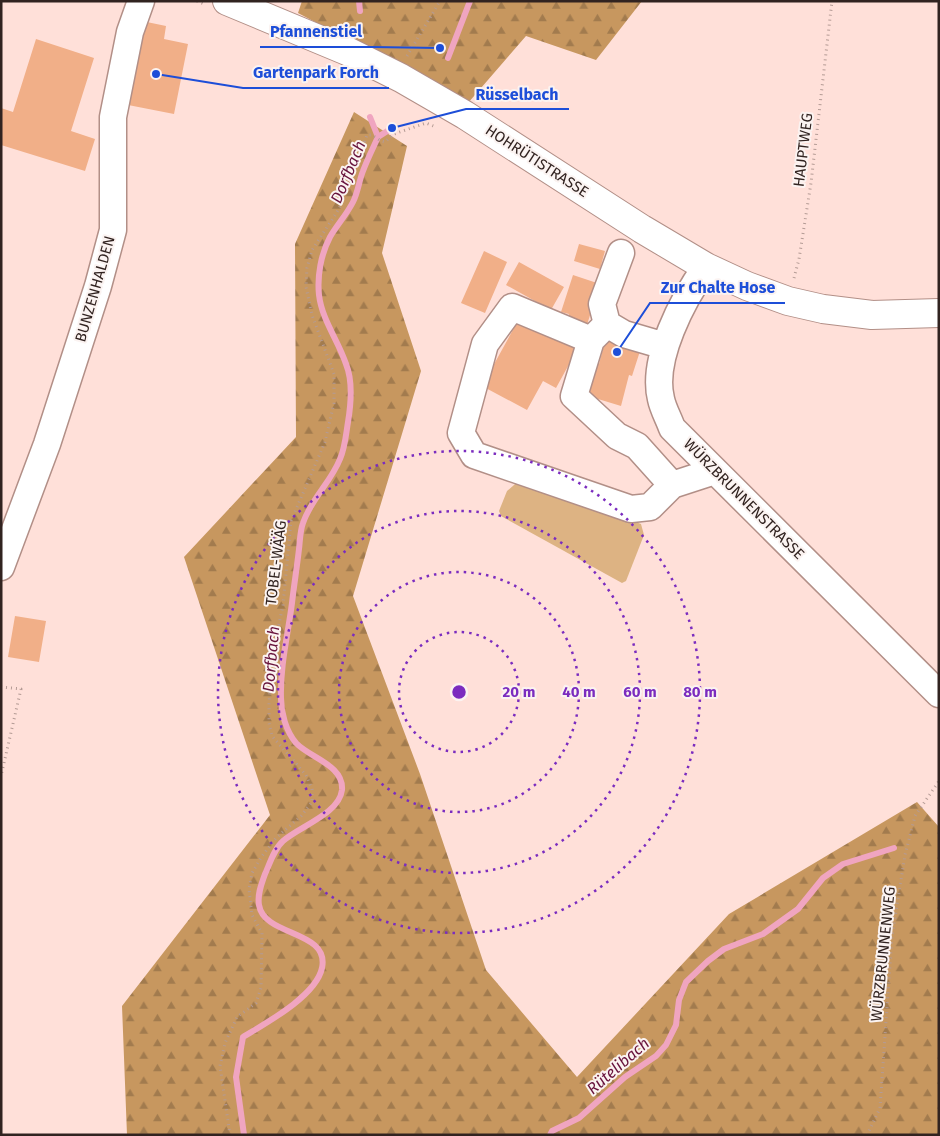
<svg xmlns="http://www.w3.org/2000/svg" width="940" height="1136" viewBox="0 0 940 1136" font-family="'Fira Sans',sans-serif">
<defs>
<pattern id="forest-firs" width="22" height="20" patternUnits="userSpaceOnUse" patternTransform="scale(1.25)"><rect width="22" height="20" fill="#c7975f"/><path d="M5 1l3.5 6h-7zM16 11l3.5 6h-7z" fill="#a27b4e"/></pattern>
</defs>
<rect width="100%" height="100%" fill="#ffe0d9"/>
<path fill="url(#forest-firs)" d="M302 1H642L596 60 526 36 468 103 298 13Z
M354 112 407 146 382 253 421 371 353 596 420 774 486 970 577 1077 729 914 917 802 939 827V1135H127L122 1006 270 815 184 557 296 437 295 244Z"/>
<path fill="#ddb383" d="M522 478 641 524 644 535 626 581 622 583 501 516 499 511 507 491Z"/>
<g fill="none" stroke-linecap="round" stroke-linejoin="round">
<path stroke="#f0a5c0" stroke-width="6" d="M359 1 360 11
M448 58 470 1
M378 137 392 128
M244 1135 236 1077 243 1037C266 1023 316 996 322 968 330 930 264 937 259 905 257 894 262 883 265 874 270 863 274 849 283 841 300 826 339 814 342 790 344 765 310 758 296 743 286 731 281 713 281 698 280 666 288 634 292 603 294 585 297 567 299 549 300 541 300 531 303 523 311 499 331 482 340 459 345 448 346 434 348 422 351 404 353 381 346 364 338 340 322 320 319 295 317 276 321 254 330 237 337 225 347 214 353 202 358 192 359 181 363 171 367 160 373 148 378 137L370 117
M550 1135 552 1131 579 1118 625 1077 656 1056 666 1045 676 1025 679 1000 686 982 708 961 724 949 763 934 798 909 823 878 843 864 894 848"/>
</g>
<path fill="#f1af88" d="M142 21 166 26 164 39 188 44 174 114 123 104Z
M36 39 94 58 71 131 95 139 85 171 1 145V108L13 112Z
M579 244 605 251 600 269 574 261Z
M484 251 507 262 485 313 461 303Z
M519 262 564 287 551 310 506 285Z
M573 275 600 284 585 331 565 324 569 314 561 312Z
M520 317 578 348 556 388 543 381 527 410 482 386Z
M606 338 641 348 632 376 629 375 621 406 585 395 594 363 599 364Z
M15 616 46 621 39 662 8 657Z"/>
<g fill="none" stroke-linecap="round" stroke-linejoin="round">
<defs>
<path id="minor" d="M621 253 602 304 607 324 624 334 665 346
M706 267C683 299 651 359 661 399 663 409 669 419 672 428L939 694
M607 324 591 340 574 396 617 436 637 446 672 485 715 471
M591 340 512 307 485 344 461 433 474 455 631 509 650 507 672 485
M1 567 47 444 98 286 113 230V117L130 32 141 1"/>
<path id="major" d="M227 1 347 51 401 78 465 115 642 229 706 267 747 286 788 301 823 309 872 315 939 313"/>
</defs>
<use href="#minor" stroke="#b28f87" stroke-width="29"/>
<use href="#major" stroke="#b28f87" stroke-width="30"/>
<path stroke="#b49b95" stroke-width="3" stroke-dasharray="1 4" stroke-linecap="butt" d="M197 1 204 4
M407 56 440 1
M794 278 799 259 811 183 832 1
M1 687 21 689 1 776
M230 1135 220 1066 225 1043 237 1017 256 1003 261 988 262 933 252 915 249 889 252 873 262 856 276 838 301 816 312 802V789L306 775 272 736 269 723V704L271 674 275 643 283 605 291 521 325 442 334 403V374L312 315 306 287 307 268 312 250 339 209 367 135H372L381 141 385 142 394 134 426 123 436 127
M867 1135 880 1108 892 936 905 855 915 816 939 781"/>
<use href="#minor" stroke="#fff" stroke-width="26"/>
<use href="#major" stroke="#fff" stroke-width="28"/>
</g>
<g fill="none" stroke="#7b2cbf" stroke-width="2.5" stroke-dasharray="2.5 5">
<circle cx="459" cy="692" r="60"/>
<circle cx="459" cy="692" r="120"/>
<circle cx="459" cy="692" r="181"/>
<circle cx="459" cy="692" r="241"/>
</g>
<g text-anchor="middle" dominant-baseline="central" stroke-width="4" stroke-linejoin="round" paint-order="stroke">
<g font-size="15" fill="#312320" stroke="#fbf3f1">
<text transform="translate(803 150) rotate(-83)">HAUPTWEG</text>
<text transform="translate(537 161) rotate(33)">HOHRÜTISTRASSE</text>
<text transform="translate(95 289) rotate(-74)">BUNZENHALDEN</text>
<text transform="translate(744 499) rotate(45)">WÜRZBRUNNENSTRASSE</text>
<text transform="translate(276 563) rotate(-83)">TOBEL-WÄÄG</text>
<text transform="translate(883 954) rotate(-84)">WÜRZBRUNNENWEG</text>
</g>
<g font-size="16" font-style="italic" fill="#68133c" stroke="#fbf3f1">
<text transform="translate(348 172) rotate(-67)">Dorfbach</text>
<text transform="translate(271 659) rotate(-85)">Dorfbach</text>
<text transform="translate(618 1066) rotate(-41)">Rütelibach</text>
</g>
</g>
<circle cx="459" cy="692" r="8" fill="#7b2cbf" stroke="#fbf3f1" stroke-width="2.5"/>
<g font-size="15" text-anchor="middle" font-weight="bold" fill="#7b2cbf" stroke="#fbf3f1" stroke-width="4" stroke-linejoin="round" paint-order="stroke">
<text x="519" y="697">20 m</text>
<text x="579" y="697">40 m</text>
<text x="640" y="697">60 m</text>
<text x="700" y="697">80 m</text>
</g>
<path fill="none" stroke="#1d4ed8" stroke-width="2" d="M440 48L372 47H260M156 74L243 88H389M392 128L466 109H569M617 352L650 303H785"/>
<g fill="#1d4ed8" stroke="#fbf3f1" stroke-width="2">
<circle cx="440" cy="48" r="5"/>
<circle cx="156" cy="74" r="5"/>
<circle cx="392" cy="128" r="5"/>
<circle cx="617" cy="352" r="5"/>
</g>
<g font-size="16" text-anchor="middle" font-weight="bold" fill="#1d4ed8" stroke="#fbf3f1" stroke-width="4" stroke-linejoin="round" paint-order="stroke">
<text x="316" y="37">Pfannenstiel</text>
<text x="316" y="78">Gartenpark Forch</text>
<text x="517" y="100">Rüsselbach</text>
<text x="718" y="293">Zur Chalte Hose</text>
</g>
<rect width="940" height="1136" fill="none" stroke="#312320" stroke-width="5"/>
</svg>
